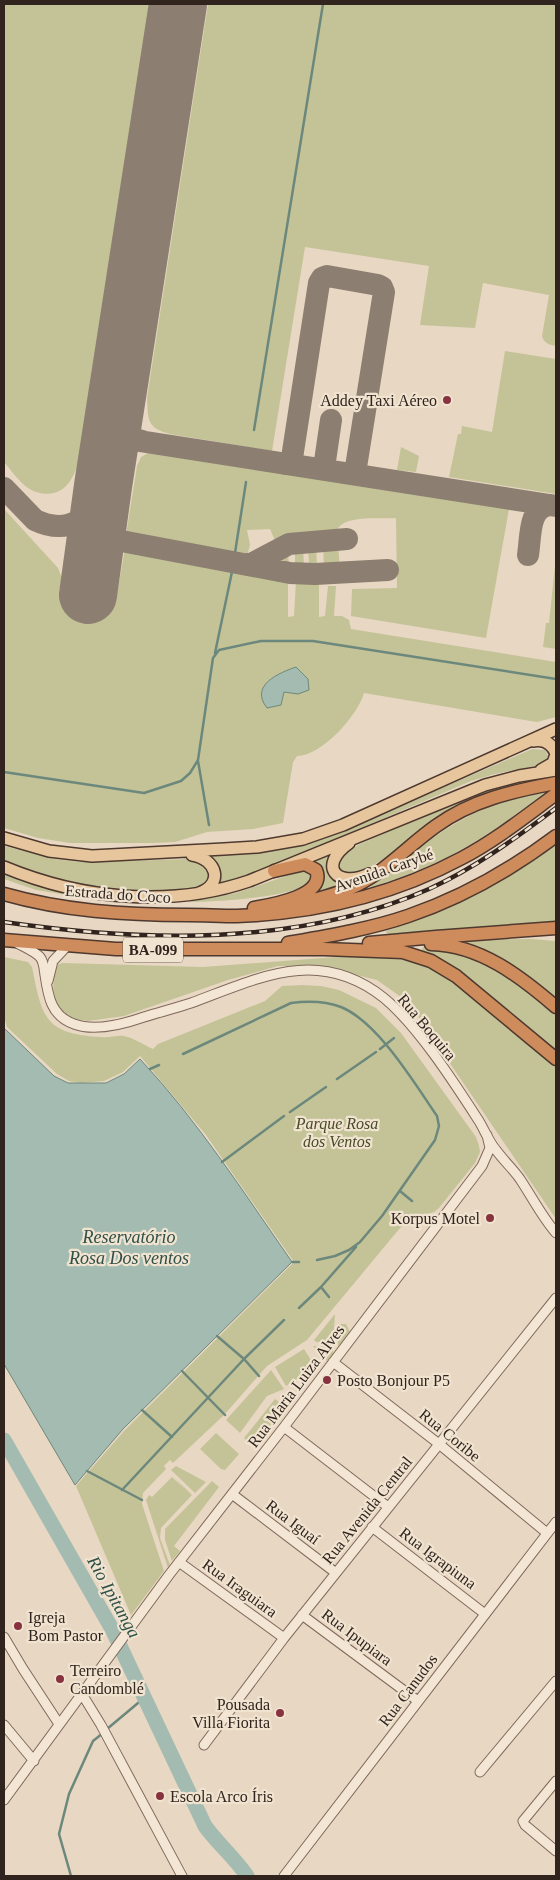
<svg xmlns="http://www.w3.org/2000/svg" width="560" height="1880" viewBox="0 0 560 1880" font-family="'Times New Roman',serif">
<rect width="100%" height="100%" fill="#e8d7c2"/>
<path fill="#c4c397" d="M4 4H150L86 423C81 446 80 486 54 493 46 495 35 493 28 488 19 482 11 470 4 462Z
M208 4H556V346C549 345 544 343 542 336L549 295 483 283 475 328 420 325 429 266 305 247 272 451 170 434C147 428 148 420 147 398Z
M505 351 556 359V494L449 477 458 434H461L462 426 492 432Z
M401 447 419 456 416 472 397 470Z
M150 452 508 508 509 509 486 638 351 616 352 589 397 588 396 518C381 519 352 516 341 525 337 528 337 532 337 536L289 538 276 543 270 529 247 530 250 545 247 556 244 557 127 537 126 535 137 466 141 457Z
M4 509 58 568 62 578 59 591 116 601 125 548 126 547 240 567 273 576 288 577V617L294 616 296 581 319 584V617L325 616 328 586H336L334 616H342L349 620 351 629 556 662V717L537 722 364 693C358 715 322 756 297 756L293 762 283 823 253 829 207 832 175 842 153 843H70L38 838 4 828Z
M323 544H338L340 570 324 568Z
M299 545H303L304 567 297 566 295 562V548Z
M316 545 317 566H309L308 546Z
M287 548 289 563 271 565 266 563 283 549Z
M556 556V649L543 647 546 623H549Z
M532 749 545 750 548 756 546 762 539 765 495 774 471 781 263 870 219 884V868L211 856 281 849 321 839 352 827Z
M556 776V779C517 784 481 792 446 812 415 830 381 873 345 873L341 871 338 865 342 857 358 845 472 795 504 785Z
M546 792C488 837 442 866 371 887V884C403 861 433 834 469 816 493 803 519 797 546 792Z
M556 845V924L387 934 386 931C448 909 502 884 556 845Z
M4 846 55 859 79 862 189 859 206 866 209 877 204 884 192 890 147 892 100 890 57 881 4 862Z
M329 853C326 868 328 879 343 886L318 893C327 881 324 869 313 859Z
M301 871H305L309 874C310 877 311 878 309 881 300 898 208 902 188 902L236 893Z
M4 873 59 892 104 899V901L36 890 4 879Z
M531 939 556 941V999L461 943V940Z
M423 947 455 951 501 971 556 1013V1053L434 956 421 951Z
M349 956C386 955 409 955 443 973L556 1065V1219L417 1015 401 997 377 980 320 966H278L228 980 124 1016 88 1021 75 1019 66 1014 57 1005 53 994 54 972 57 965 62 963 203 967Z
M4 957 28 962 32 967C42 1017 44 1034 101 1037 108 1038 118 1035 124 1036 134 1038 144 1045 153 1049L158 1044 265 1001 282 986 302 985 321 986 339 990 376 1008 401 1033 476 1137 479 1146 480 1152 475 1163 439 1208 434 1212 411 1219 400 1228 307 1340 267 1366 224 1415 173 1463 170 1460 164 1466 166 1469 143 1493 142 1504 164 1571 131 1615 76 1486 124 1431 294 1262 206 1135 140 1056 123 1072 104 1081 80 1083 69 1081 57 1074 7 1027 4 1017Z
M335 1314 333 1342H316L314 1340Z
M338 1324H346L350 1332 338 1347Z
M313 1346 333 1347V1354L327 1361Z
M304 1349 316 1368 286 1386 275 1367Z
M271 1370 284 1389 267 1396 240 1433 226 1420Z
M275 1399 285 1407 254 1446 244 1438Z
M216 1433 239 1454 225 1470 221 1469 200 1449Z
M176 1466 206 1482 195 1493 171 1470Z
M173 1476 192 1495 161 1528 160 1538 170 1565 168 1568 146 1500 149 1495 152 1497 172 1477 185 1489Z
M212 1481 219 1487 174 1546 180 1551 172 1561 165 1540V1529Z"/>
<path fill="#a4bbb1" stroke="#6c887d" d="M296 667 308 679 309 690 298 694 284 692 281 705 267 708C249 685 279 673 296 667Z
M4 1028 54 1076 68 1083H106L124 1074 140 1059C198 1121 244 1193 292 1262L123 1429 75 1485 4 1364Z"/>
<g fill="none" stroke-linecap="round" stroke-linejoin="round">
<path stroke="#6c887d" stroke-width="2.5" d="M254 430 323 4
M235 553 246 482
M215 653 233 567
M198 761 209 825
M4 772 144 793 181 781 190 773 198 760 213 658 219 650 261 641H313L556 679
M380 1049 394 1038
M183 1054 291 1003C307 1001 325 1001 341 1007 378 1022 415 1084 437 1116L439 1126 435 1140 382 1216 360 1242 349 1250 335 1256 317 1260
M150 1069 159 1065
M337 1079 376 1052
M290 1112 326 1087
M222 1162 284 1116
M400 1191 412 1201
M292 1262H299
M321 1287 329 1297
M299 1308 321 1287 356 1247
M217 1336 244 1359 259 1376
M182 1371 225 1415
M142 1410 172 1437
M87 1471 142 1500
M122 1490 244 1359 284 1320
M107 1729 144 1698
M71 1876 59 1834 69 1794 93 1741 103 1733"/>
<path stroke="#a4bbb1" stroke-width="15" d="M4 1440 112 1629 205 1826C218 1844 235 1858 247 1876"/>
<path stroke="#8c7e70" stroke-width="22" d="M114 414C115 431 126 437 142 441
M107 462C112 451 120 442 133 440L556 506
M285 464 290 462 292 458 319 283 322 278 327 276 378 285 382 287 384 292 356 467 354 471 349 473
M317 468 322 466 325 461 331 420
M4 488 35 520C68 536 94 518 103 486
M98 529V533L103 537 116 540 290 573 315 574 388 570
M528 555C531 537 528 506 551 505
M247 564 253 563 289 544 347 539"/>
<path stroke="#8c7e70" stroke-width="58" d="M88 595 103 486 178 4"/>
<defs>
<path id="minor" d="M17 943C24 947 34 951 40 957 44 962 44 969 45 975 48 996 51 1016 74 1024 95 1032 124 1024 144 1017 160 1012 176 1008 191 1003 259 978 318 946 384 998 418 1026 455 1084 479 1121 485 1131 489 1142 496 1150 504 1161 513 1169 520 1179 532 1197 542 1217 556 1233
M48 981 53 961 68 945
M333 1362 439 1444 547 1533
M284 1427 388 1507
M232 1494 336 1573
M372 1527 485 1614
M179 1562 284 1638
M302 1615 418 1701
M4 1637 23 1669 59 1724
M82 1694 101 1725 182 1876
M4 1725 34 1761
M204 1745 284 1638 556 1298
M480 1772 556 1681
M556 1781 523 1821 525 1825 556 1851
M4 1800 169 1575 284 1427 482 1166 490 1148 487 1135
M284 1876 556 1522"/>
<path id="major" d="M533 741C544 739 552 743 556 754L553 763 541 770
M4 838 49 851 92 856 224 849 257 847 303 839 343 825 556 729
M349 843C317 866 337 889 369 874
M192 855C217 859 224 884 199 893
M4 867C81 899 170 908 249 881L485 785 519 776 556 770"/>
<path id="highway" d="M4 894C64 911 125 915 188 915 204 915 220 916 237 916 315 913 393 895 462 858 496 840 526 816 556 794
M295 905C315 899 338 895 357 885 386 871 409 845 436 826 472 800 513 791 556 783
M254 908C271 905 327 896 316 870L305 864 274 871
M4 940 116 949H324L403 952 431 961 456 976 556 1059
M288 943C328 936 370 929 408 916 461 898 512 869 556 836
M369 943 436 937 556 928
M431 944C480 945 520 976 556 1007"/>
</defs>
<use href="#minor" stroke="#7f695b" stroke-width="11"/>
<use href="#major" stroke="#4e392f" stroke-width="14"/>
<use href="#highway" stroke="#4e392f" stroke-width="15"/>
<use href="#minor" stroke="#f4e6d4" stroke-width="9"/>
<use href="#major" stroke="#e7c69d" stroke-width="11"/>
<use href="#highway" stroke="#ce8b5c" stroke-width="12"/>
<defs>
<path id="rail" d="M4 922C142 942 298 947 429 889 475 868 516 838 556 808"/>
</defs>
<use href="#rail" stroke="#31241e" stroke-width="4.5"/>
<use href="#rail" stroke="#f0e3d0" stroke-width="2.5" stroke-dasharray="8" stroke-linecap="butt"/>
</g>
<g fill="#87333f" stroke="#f0e3d0" stroke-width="2">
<circle cx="447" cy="400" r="5"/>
<circle cx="490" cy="1218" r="5"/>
<circle cx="327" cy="1380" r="5"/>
<circle cx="18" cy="1626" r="5"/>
<circle cx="60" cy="1679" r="5"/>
<circle cx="280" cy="1713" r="5"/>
<circle cx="160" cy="1796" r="5"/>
</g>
<g text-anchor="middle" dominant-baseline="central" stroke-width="4.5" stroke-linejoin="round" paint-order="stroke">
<rect fill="#f0e3d0" stroke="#6a5d53" stroke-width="1" x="123" y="937.5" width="60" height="25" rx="4"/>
<g font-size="15" font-weight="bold" fill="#31241e">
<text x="153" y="950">BA-099</text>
</g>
<g font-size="16" fill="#31241e" stroke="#f0e3d0" text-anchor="start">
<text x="437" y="400" text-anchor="end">Addey Taxi Aéreo</text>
<text x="480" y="1218" text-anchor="end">Korpus Motel</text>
<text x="337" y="1380">Posto Bonjour P5</text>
<text x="28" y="1617">Igreja<tspan x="28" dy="18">Bom Pastor</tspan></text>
<text x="70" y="1670">Terreiro<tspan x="70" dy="18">Candomblé</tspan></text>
<text x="270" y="1704" text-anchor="end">Pousada<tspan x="270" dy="18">Villa Fiorita</tspan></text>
<text x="170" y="1796">Escola Arco Íris</text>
</g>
<g font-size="16" fill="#31241e" stroke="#f0e3d0">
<text transform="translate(384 870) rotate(-19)">Avenida Carybé</text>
<text transform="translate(118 894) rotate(4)">Estrada do Coco</text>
<text transform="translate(427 1027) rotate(50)">Rua Boquira</text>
<text transform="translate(296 1386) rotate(-53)">Rua Maria Luiza Alves</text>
<text transform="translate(450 1435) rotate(39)">Rua Coribe</text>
<text transform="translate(367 1510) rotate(-51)">Rua Avenida Central</text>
<text transform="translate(293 1522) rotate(37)">Rua Iguaí</text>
<text transform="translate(438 1558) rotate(37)">Rua Igrapiuna</text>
<text transform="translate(240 1588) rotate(36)">Rua Iraguiara</text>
<text transform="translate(357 1637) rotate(37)">Rua Ipupiara</text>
<text transform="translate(408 1690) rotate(-53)">Rua Canudos</text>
</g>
<g font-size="16" font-style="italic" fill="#474b27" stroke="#f0e3d0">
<text x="337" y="1123">Parque Rosa<tspan x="337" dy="18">dos Ventos</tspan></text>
</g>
<g font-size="18" font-style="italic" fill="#2f4f48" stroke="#f0e3d0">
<text x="129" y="1237">Reservatório<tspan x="129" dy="21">Rosa Dos ventos</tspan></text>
<text transform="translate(114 1597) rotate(61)">Rio Ipitanga</text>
</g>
</g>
<rect width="560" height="1880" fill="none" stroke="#31241e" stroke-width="10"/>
</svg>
